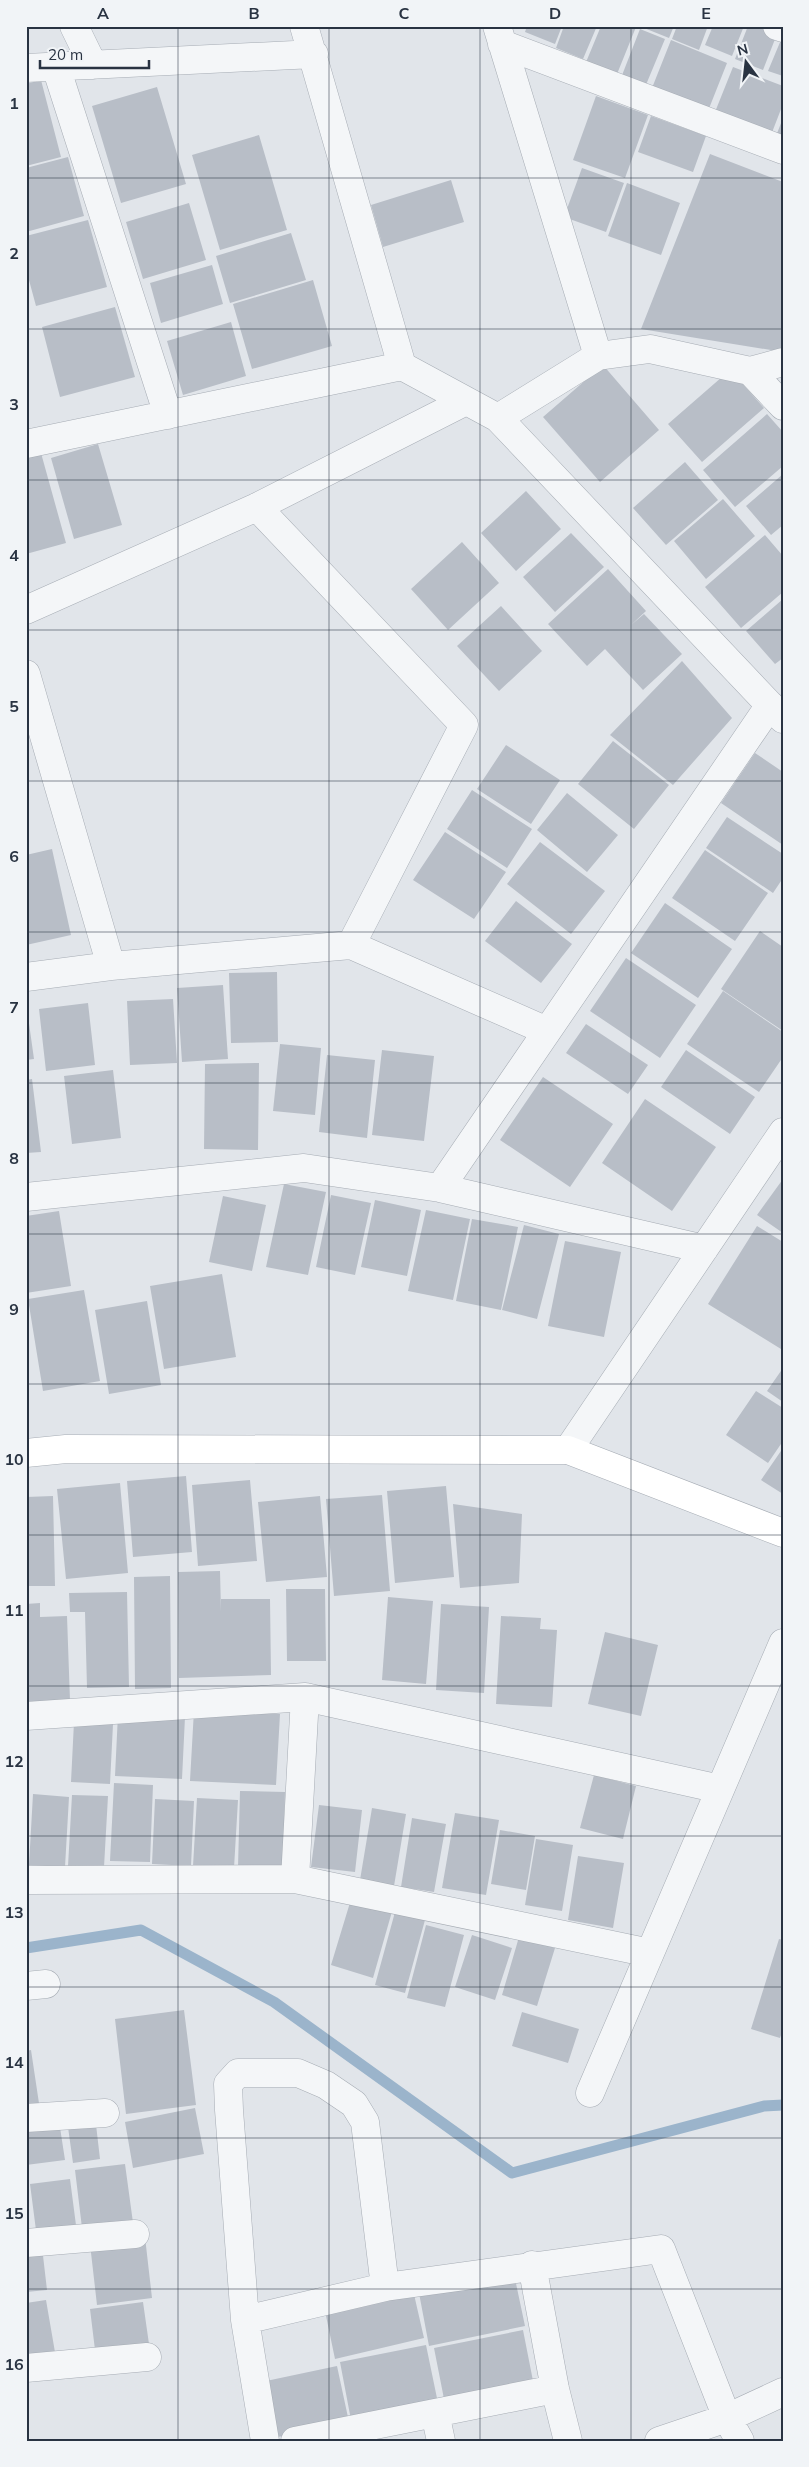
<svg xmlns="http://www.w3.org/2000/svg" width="809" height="2467" viewBox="0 0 809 2467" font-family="Mulish,sans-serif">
<rect width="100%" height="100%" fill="#e1e5ea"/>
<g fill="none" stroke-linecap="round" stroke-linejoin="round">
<path stroke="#9bb4cb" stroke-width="11" d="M26 1948 141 1930 274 2002 512 2173 764 2106 783 2105"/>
</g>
<path fill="#b8bec7" d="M527 26H562L555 44 525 32Z
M564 26H597L583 59 556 48Z
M601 26 636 27 615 79 584 67Z
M639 26H674L669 38Z
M677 26H708L699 50 672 39Z
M713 26H744L732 56 705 45Z
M748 26H759L777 34 763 70 735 59Z
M640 29 665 39 643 92 619 83Z
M783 35V76L768 71Z
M671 40 727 63 708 111 652 88Z
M733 67 783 86V104L771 135 715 112Z
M41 80 61 157 26 166V84Z
M157 87 186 184 121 203 92 106Z
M596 96 648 115 625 178 573 160Z
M651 116 706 136 693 172 638 152Z
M783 118V139L776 136Z
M259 135 287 230 220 250 192 155Z
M710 154 783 182V352L641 329Z
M68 157 84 216 26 232V168Z
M582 168 624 183 606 232 564 217Z
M451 180 464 222 383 247 371 205Z
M627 183 680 203 661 255 608 236Z
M189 203 206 260 143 279 126 222Z
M88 220 107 287 36 306 26 269V236Z
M291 233 306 280 230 303 216 256Z
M212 265 223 304 161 323 150 283Z
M313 280 332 346 252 369 233 304Z
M115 307 135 377 60 397 42 327Z
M231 322 246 376 183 395 167 341Z
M603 365 659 430 600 482 543 417Z
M730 370 764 408 702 462 668 424Z
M767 414 783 432V466L735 507 703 470Z
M98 444 122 525 74 539 51 458Z
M41 453 66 543 26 554V457Z
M685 462 718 500 666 545 633 508Z
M783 474V525L771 535 746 506Z
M526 491 561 529 516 571 481 533Z
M723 499 755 536 706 579 674 541Z
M571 533 604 567 555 612 523 577Z
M765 535 783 556V592L741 628 705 587Z
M462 542 499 583 448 630 411 589Z
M608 569 646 611 631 625 644 614 682 654 643 690 605 649 587 666 548 624Z
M783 599V658L775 664 746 631Z
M501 606 542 651 499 691 457 646Z
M682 661 732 718 673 785 610 735Z
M613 741 669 785 634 829 578 784Z
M506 745 560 780 531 824 477 789Z
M755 753 783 772V845L721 803Z
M472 790 532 829 507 868 447 829Z
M567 793 618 835 587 872 537 830Z
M727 817 783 854V878L773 893 706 848Z
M445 832 506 872 474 919 413 880Z
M540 842 605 891 571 934 507 884Z
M52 849 71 935 26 945V855Z
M705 850 768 893 735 941 672 898Z
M516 901 572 944 541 983 485 941Z
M665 903 732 949 698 998 631 953Z
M760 931 783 947V1031L721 989Z
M626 958 696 1005 660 1058 590 1011Z
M277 972 278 1042 231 1043 229 973Z
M223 985 228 1059 182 1062 177 988Z
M723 991 783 1032V1057L759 1092 687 1044Z
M173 999 177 1063 130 1065 127 1001Z
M26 1002 34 1059 26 1060Z
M88 1003 95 1065 46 1071 39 1009Z
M586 1024 648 1065 628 1094 566 1053Z
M280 1044 321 1048 315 1115 273 1111Z
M382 1050 434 1056 424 1141 372 1135Z
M686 1050 755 1097 730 1134 661 1087Z
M327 1055 375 1060 367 1138 319 1132Z
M259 1063 258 1150 204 1149 205 1064Z
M113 1070 121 1138 72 1144 64 1076Z
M543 1077 613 1124 570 1187 500 1140Z
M32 1079 41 1152 26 1153V1080Z
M645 1099 716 1147 672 1211 602 1163Z
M783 1179V1233L757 1215Z
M284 1184 326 1192 308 1275 266 1267Z
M331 1195 371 1203 355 1275 316 1267Z
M223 1196 266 1205 252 1271 209 1262Z
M375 1200 421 1210 407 1276 361 1267Z
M426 1210 470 1219 453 1300 408 1291Z
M59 1211 71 1286 26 1293V1216Z
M472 1219 518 1227 501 1310 456 1301Z
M524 1225 559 1234 537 1319 502 1310Z
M757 1226 783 1242V1345L781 1349 708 1304Z
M565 1241 621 1252 604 1337 548 1326Z
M222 1274 236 1357 164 1369 150 1286Z
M84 1290 100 1381 43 1391 28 1299Z
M147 1301 161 1385 109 1394 95 1310Z
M783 1368V1402L767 1391Z
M756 1391 783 1408V1441L768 1463 726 1435Z
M783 1448V1494L761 1480Z
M186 1476 192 1552 133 1557 127 1481Z
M250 1480 257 1561 198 1566 192 1485Z
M120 1483 128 1573 66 1579 57 1489Z
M446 1486 454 1577 395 1583 387 1491Z
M382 1495 390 1591 334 1596 326 1499Z
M53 1496 55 1586H26V1497Z
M320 1496 327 1577 266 1582 258 1502Z
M453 1504 522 1514 519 1583 460 1588Z
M220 1571 221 1612V1599H270L271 1675 179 1678 178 1572Z
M170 1576 171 1688 135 1689 134 1577Z
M286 1589H325L326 1661H287Z
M127 1592 129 1687 87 1688 85 1612H70L69 1593Z
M388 1597 433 1601 426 1684 382 1680Z
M40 1603V1617L67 1616 70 1701 26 1703V1604Z
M441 1604 489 1607 484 1693 436 1690Z
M501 1616 541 1618 540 1629 557 1630 552 1707 496 1704Z
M605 1632 658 1645 641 1716 588 1704Z
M194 1710 280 1714 276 1785 190 1781Z
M118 1714 185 1717 182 1779 115 1776Z
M74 1722 113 1724 110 1784 71 1782Z
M594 1775 636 1786 623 1839 580 1828Z
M114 1783 153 1785 150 1862 110 1861Z
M240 1791 285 1792 283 1868 238 1867Z
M33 1794 69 1797 65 1867 29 1865Z
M72 1795 108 1796 104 1867 68 1866Z
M197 1798 238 1800 234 1868 193 1866Z
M155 1799 194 1801 191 1866 152 1864Z
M319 1805 362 1810 355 1872 311 1867Z
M372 1808 406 1814 394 1886 360 1880Z
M455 1813 499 1820 486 1895 442 1888Z
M412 1818 446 1824 434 1892 401 1887Z
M500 1830 535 1836 526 1890 491 1884Z
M536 1839 573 1845 562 1911 525 1905Z
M578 1856 624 1863 613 1928 568 1920Z
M352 1896 393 1908 373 1978 331 1965Z
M395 1912 425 1920 405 1993 375 1985Z
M426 1925 464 1935 445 2007 407 1998Z
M472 1935 512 1948 495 2000 455 1987Z
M519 1937 555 1948 537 2006 502 1995Z
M779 1939 783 1940V2029L780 2038 751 2029Z
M184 2010 196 2105 126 2114 115 2019Z
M522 2012 579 2029 568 2063 512 2046Z
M31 2050 40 2110 26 2112V2051Z
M195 2108 204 2154 133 2168 125 2122Z
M95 2116 100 2159 73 2163 67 2120Z
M59 2121 65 2160 26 2165V2125Z
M125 2164 134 2230 83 2236 75 2170Z
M70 2179 77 2233 37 2238 30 2184Z
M145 2237 152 2298 97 2305 90 2244Z
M42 2247 47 2290 26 2292V2249Z
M514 2274 525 2326 429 2346 419 2293Z
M413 2290 424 2338 335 2359 325 2311Z
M46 2300 56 2358 26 2362V2303Z
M143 2302 150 2351 96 2358 90 2309Z
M523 2330 534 2386 445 2404 434 2348Z
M426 2345 438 2403 351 2420 340 2362Z
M337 2366 349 2422 278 2437 266 2381Z"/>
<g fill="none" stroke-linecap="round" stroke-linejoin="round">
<defs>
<path id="street" d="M74 26 93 65
M304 26 402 366
M497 26 598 356
M777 26 783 28
M502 44 783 150
M56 67 168 415
M26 68 314 54
M750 371 783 362
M498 418 598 356 650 349 750 371 783 406
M26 444 402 366 498 418 783 719
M257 507 464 725 351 945
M26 610 257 507 466 401
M26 674 111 966
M26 977 111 966 351 945 547 1031
M440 1188 770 705
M26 1197 304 1168 440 1188 704 1249
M568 1450 783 1132
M26 1716 305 1697 720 1789
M295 1879 305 1697
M26 1880 295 1879 650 1953
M26 1986 46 1984
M590 2093 783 1643
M26 2118 105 2113
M26 2243 135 2234
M532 2265 555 2389 568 2441
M245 2320 385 2287 661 2249 727 2418 740 2441
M26 2368 147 2357
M435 2413 441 2441
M265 2441 245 2320 229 2110 228 2084 238 2073H298L326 2085 354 2104 365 2122 385 2287
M295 2441 555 2389
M659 2441 727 2418 783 2392"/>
<path id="secondary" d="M26 1453 66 1449 568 1450 783 1533"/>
</defs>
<use href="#street" stroke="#a6acb4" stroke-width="29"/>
<use href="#secondary" stroke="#a6acb4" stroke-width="29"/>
<use href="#street" stroke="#f4f6f8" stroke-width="28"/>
<use href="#secondary" stroke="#fff" stroke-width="28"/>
</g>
<path fill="none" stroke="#293342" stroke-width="1" stroke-opacity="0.55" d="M178 26V2441M329 26V2441M480 26V2441M631 26V2441M26 178H783M26 329H783M26 480H783M26 630H783M26 781H783M26 932H783M26 1083H783M26 1234H783M26 1384H783M26 1535H783M26 1686H783M26 1836H783M26 1987H783M26 2138H783M26 2289H783"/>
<rect width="809" height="2467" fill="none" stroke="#f1f4f7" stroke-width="55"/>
<g transform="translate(746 62) rotate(345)" stroke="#f1f4f7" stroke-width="4" paint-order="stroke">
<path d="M0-4L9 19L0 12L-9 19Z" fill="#293342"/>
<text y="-8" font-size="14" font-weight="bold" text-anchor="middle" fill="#293342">N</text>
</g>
<path d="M40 60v8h109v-8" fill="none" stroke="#293342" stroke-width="2.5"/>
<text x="48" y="60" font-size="15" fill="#293342" stroke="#f1f4f7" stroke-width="4" paint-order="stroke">20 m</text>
<rect x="28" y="28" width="754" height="2412" fill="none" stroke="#293342" stroke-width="2"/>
<g font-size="16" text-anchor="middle" font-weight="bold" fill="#293342">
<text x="103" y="19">A</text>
<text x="254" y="19">B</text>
<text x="404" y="19">C</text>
<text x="555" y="19">D</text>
<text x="706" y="19">E</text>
<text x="14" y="109">1</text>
<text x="14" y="259">2</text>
<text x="14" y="410">3</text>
<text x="14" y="561">4</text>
<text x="14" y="712">5</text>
<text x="14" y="862">6</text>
<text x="14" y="1013">7</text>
<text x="14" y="1164">8</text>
<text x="14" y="1315">9</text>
<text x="14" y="1465">10</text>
<text x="14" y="1616">11</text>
<text x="14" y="1767">12</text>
<text x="14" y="1918">13</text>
<text x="14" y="2068">14</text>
<text x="14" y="2219">15</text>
<text x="14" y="2370">16</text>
</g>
</svg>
